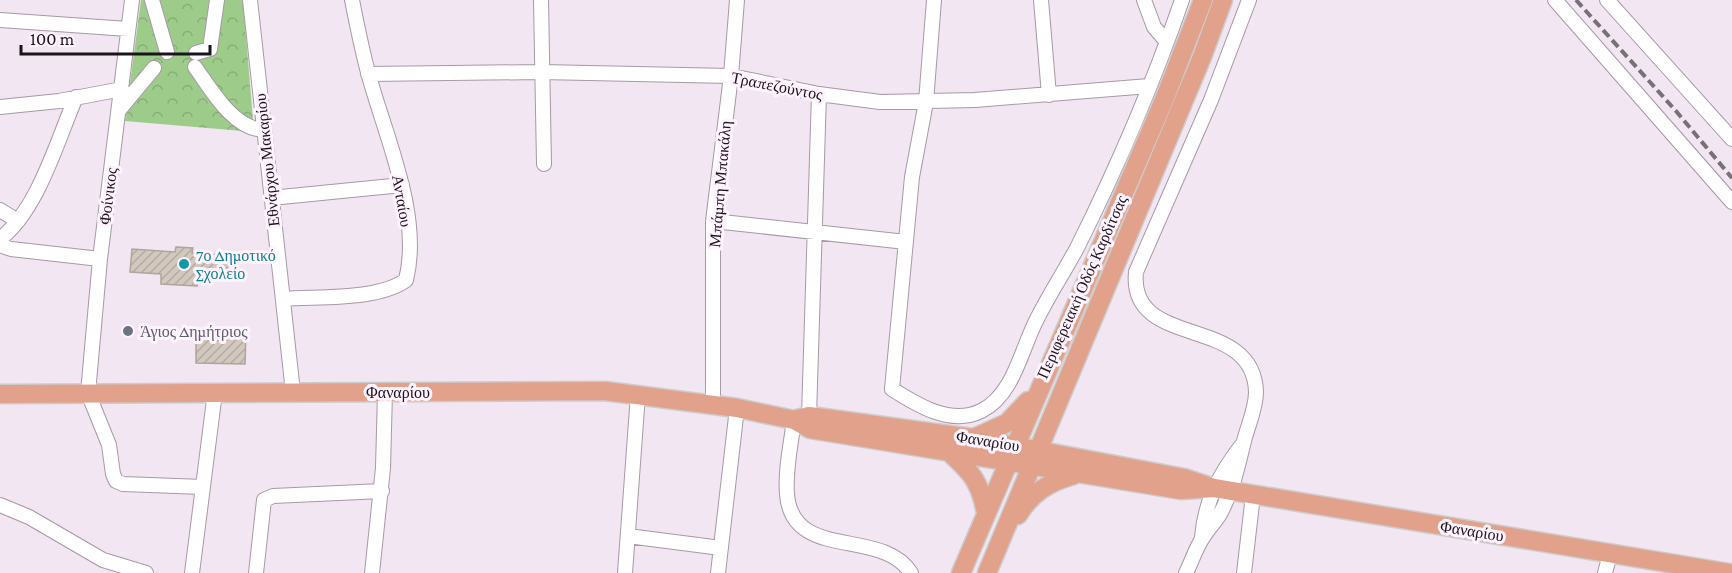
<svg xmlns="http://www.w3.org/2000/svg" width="1732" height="573" viewBox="0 0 1732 573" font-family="'Crimson Pro',serif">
<defs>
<pattern id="park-crowns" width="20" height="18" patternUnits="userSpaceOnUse" patternTransform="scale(1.5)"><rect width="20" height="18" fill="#9dcc8a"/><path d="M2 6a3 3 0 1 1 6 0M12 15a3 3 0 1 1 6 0" fill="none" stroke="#87ae76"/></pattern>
<pattern id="building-hatch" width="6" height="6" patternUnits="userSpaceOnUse" patternTransform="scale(1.5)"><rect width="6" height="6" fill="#d2c8bd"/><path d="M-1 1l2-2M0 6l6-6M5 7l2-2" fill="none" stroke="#b4aba2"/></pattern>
</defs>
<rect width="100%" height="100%" fill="#f1e6f1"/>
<path fill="url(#park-crowns)" d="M141 0H243L254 132 125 121Z"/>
<path fill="url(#building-hatch)" stroke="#afa59a" stroke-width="1.5" d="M176 247 193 248 192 253 237 256 236 277 198 276 197 286 161 284V274L130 272 132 249 175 252Z
M196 331 246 332 245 364 196 363Z"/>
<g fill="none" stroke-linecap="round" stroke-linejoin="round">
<defs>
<path id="minor" d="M132 0 100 259 88 393 109 445 113 474 116 481 123 484 203 487
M152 0 167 52
M250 0 293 392
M541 0 544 164
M934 0 926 102 912 177 892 389C917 405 951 426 981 411 1014 395 1021 349 1037 319 1049 295 1064 272 1077 248 1117 168 1153 84 1182 0
M1041 0 1049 95
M1144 0 1154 27 1166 41
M1555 0 1732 202
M1607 0 1732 139
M0 20 128 29
M196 53 210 49 217 0
M195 67C211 89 233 129 264 130
M368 74 541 72 731 76 819 94 880 102 975 100 1149 86
M0 107 59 101 122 89
M120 109 154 68
M271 198 402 185
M0 210 18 221
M713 221 906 242
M0 239C38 210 57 141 76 97
M0 245 11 249 100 259
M283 299C317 296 377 301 406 280 422 216 386 138 369 76 362 51 357 25 352 0
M713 404V221L731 76 737 0
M809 416 819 94
M794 420C791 444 785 470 787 494 792 562 882 527 911 573
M0 505 29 517 103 560 146 573
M628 536 721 548
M1202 537C1205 501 1219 475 1241 446
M192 573 215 392
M256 573 264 500 273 496 382 491
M372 573 383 468 385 392
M625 573 638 394
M718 573 737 408
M1186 573C1192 561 1196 547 1204 536 1209 528 1215 522 1220 514 1233 490 1238 466 1244 441 1248 425 1256 409 1256 392 1254 313 1128 351 1136 272L1211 100 1249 0
M1244 573 1253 495
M1605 573 1610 554"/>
<path id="major" d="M0 394 605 391 737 408 794 420 810 429 1181 490 1214 488
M794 420 809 416 972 438 1184 478 1214 488 1729 573
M976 437 1007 423 1028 401
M948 451C971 472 980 481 986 513
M1018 515C1031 493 1049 482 1074 475
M961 573 1164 100 1203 0
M987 573 1202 57 1223 0"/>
</defs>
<use href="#minor" stroke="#a59aa5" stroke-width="16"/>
<use href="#major" stroke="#ccc" stroke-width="21"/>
<use href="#minor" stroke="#fff" stroke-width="14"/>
<use href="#major" stroke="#e2a18b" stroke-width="18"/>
<path stroke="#777077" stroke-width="4" stroke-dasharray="9 4.5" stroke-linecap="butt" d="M1576 0 1676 111 1732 178"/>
</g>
<circle fill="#0f9aa8" stroke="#fff3ff" stroke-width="2" cx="184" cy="264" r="6"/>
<circle fill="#6b7280" stroke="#fff3ff" stroke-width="2" cx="128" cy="331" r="6"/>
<g text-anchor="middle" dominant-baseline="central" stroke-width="6" stroke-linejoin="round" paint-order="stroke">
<g font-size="16" fill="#191519" stroke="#fff3ff">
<text transform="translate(777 86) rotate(11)">Τραπεζούντος</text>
<text transform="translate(267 160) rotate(-96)">Εθνάρχου Μακαρίου</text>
<text transform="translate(720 184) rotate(-85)">Μπάμπη Μπακάλη</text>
<text transform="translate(108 196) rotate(-83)">Φοίνικος</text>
<text transform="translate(402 201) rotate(80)">Ανταίου</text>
<text transform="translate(1082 287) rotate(-66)">Περιφερειακή Οδός Καρδίτσας</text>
<text x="398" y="392">Φαναρίου</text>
<text transform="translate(988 441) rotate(9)">Φαναρίου</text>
<text transform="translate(1472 531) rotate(9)">Φαναρίου</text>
</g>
<g font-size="16" fill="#0d838f" stroke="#fff3ff" text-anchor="start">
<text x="196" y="255">7ο Δημοτικό<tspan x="196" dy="18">Σχολείο</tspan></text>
</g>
<g font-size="16" fill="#5b616d" stroke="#fff3ff" text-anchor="start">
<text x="140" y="331">Άγιος Δημήτριος</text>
</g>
</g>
<path d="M21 45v9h189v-9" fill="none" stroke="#191519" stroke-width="3"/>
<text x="30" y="45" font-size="18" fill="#191519" stroke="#fff3ff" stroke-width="4.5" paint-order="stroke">100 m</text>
</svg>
